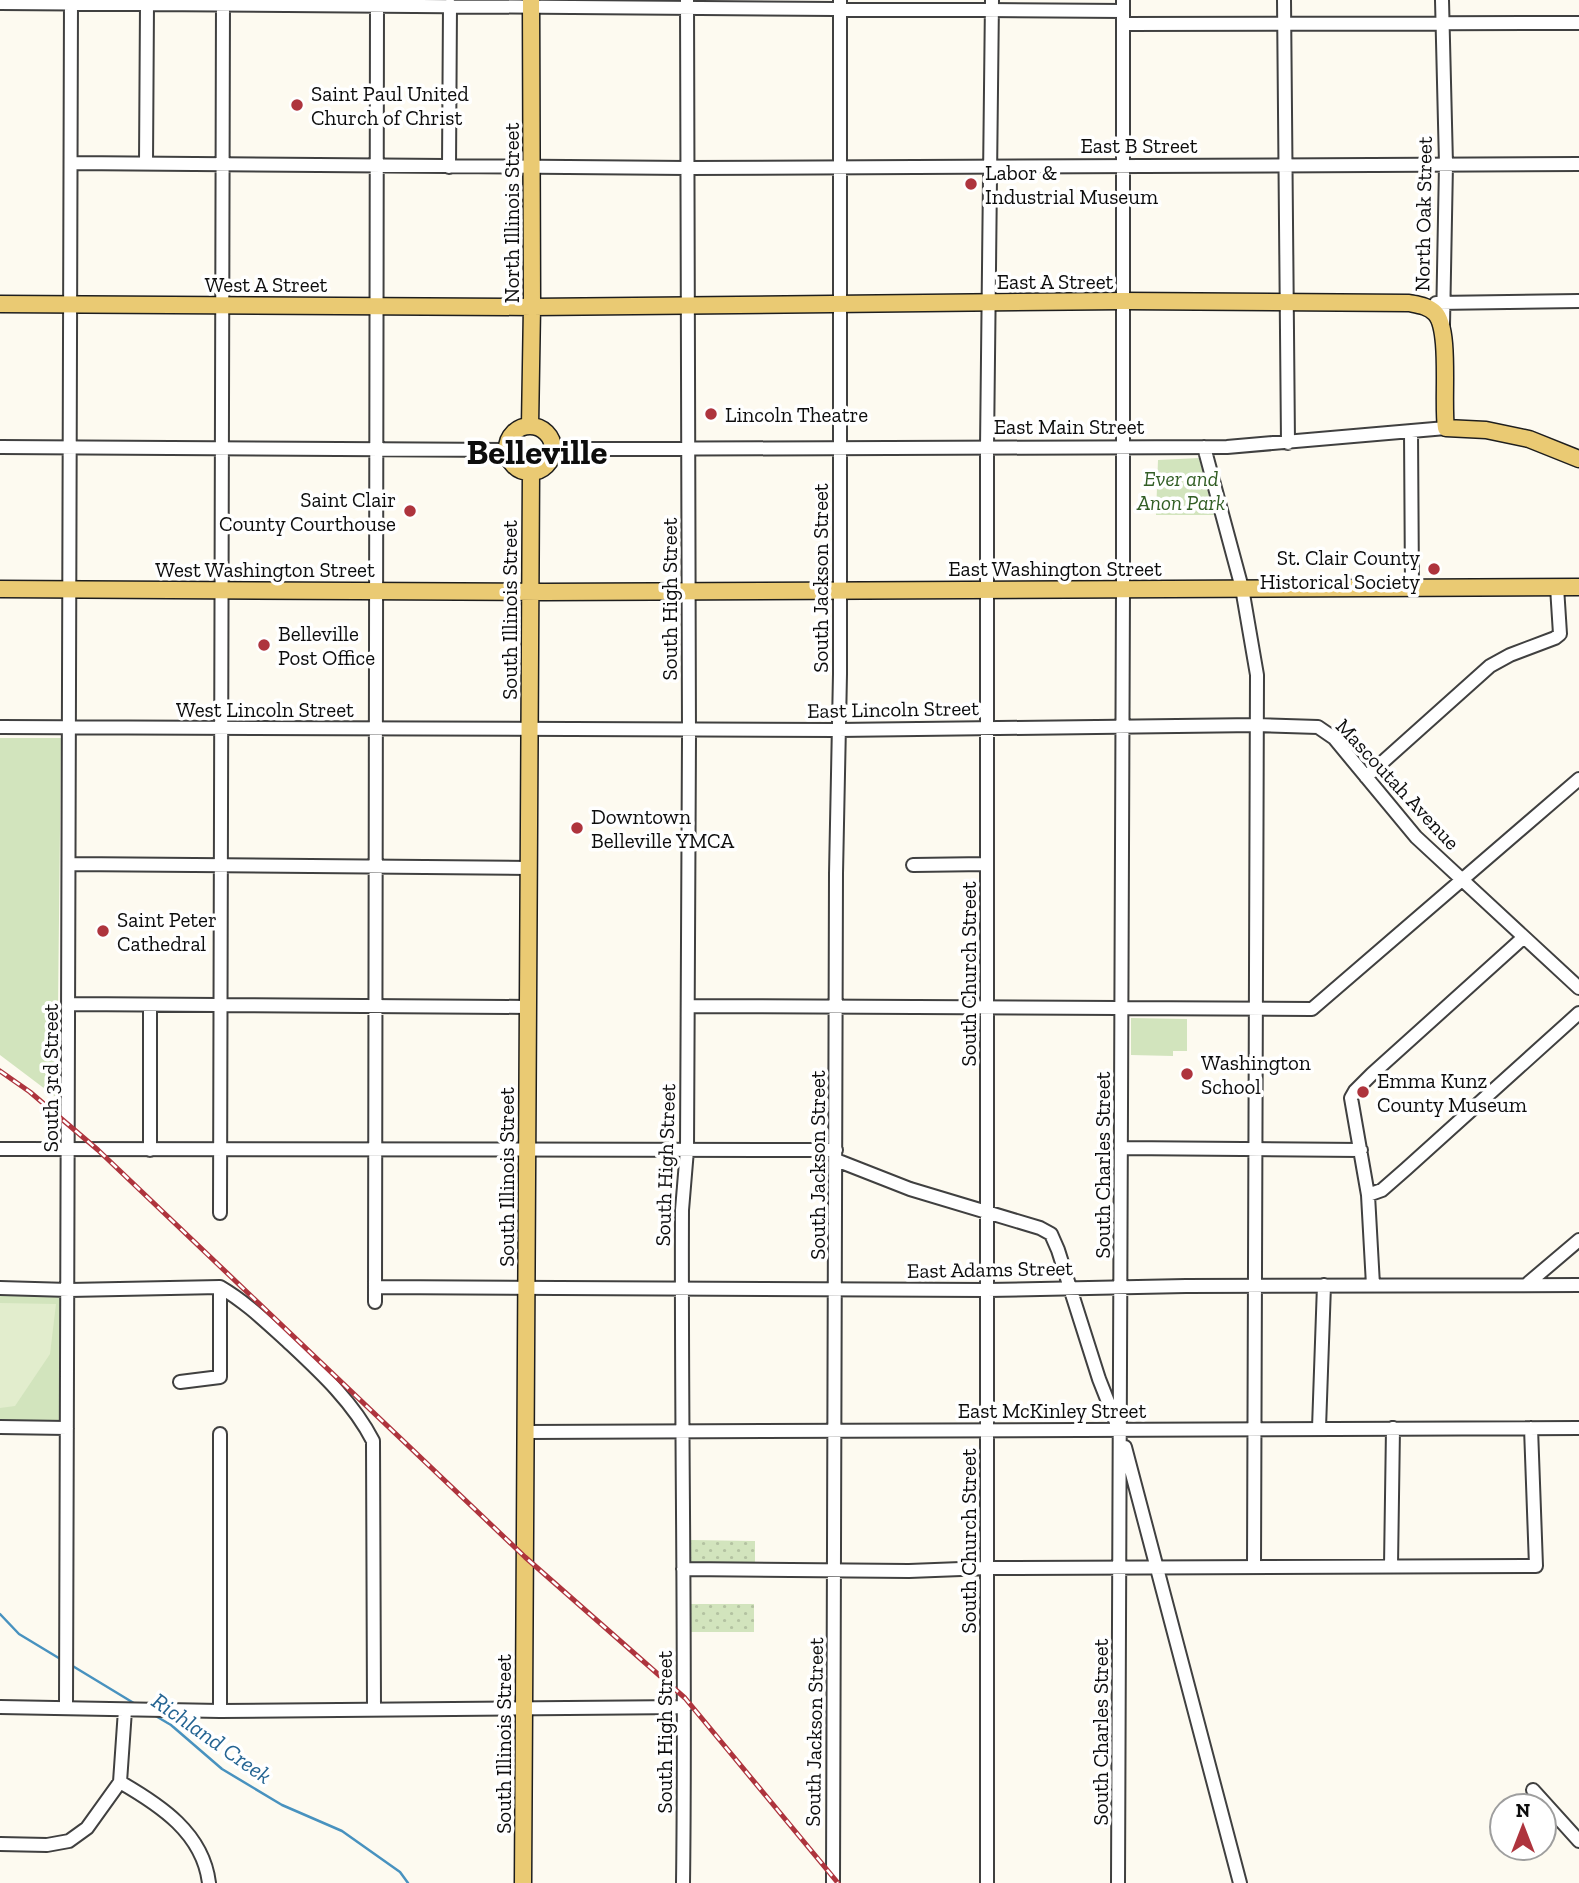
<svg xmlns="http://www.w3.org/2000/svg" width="1579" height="1883" viewBox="0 0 1579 1883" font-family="'Zilla Slab',serif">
<defs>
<pattern id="garden-dots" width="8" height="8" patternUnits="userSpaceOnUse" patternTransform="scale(1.75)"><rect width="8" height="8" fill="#d2e4bd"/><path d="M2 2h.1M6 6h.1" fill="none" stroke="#b3c2a1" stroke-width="1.8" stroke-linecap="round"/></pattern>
</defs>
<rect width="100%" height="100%" fill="#fdfaf0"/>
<path fill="#d2e4bd" d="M1199 458 1214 515H1156L1158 460Z
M0 738H61L57 1098 0 1055Z
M1131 1018 1187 1019V1051H1173V1056L1131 1055Z
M0 1289 65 1290 67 1428H0Z"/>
<path fill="url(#garden-dots)" d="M691 1540 755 1541V1564H694L691 1562Z
M690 1604H754V1632H690Z"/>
<path fill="#e2edcd" d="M0 1303 56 1304 50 1354 15 1406 0 1408Z"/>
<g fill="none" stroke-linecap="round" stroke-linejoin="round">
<path stroke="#4892bf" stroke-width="2.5" d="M0 1614 19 1634 62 1660
M71 1665 137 1705
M154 1715 171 1725 222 1769 282 1805 342 1831 400 1872 408 1883"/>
<defs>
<path id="minor" d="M1284 0 1288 443
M1442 0 1446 164 1443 325
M0 3 1123 11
M1123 24 1579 23
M71 163 687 168 1579 164
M146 163 147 4
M449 167 450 5
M1436 303 1579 301
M1411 431 1412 588
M0 447 507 450
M1204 447 1242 588 1257 675 1254 1567
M553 449 1227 447 1446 428
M0 727 838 730 1257 725 1318 727 1334 738 1416 837 1579 988
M1366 777 1490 666 1510 655 1555 638 1560 634 1557 587
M70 864 529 868
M913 865 987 864
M69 1004 528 1007
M150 1005V1150
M688 1006 1312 1009 1579 779
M1121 1148 1361 1150
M0 1149 836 1150
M836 1160 910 1189 1040 1228 1051 1234 1058 1250 1099 1379 1118 1427
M1368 1195 1382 1190 1406 1169 1579 1013
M220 1213 223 0
M1373 1285 1368 1195 1351 1098 1355 1091 1372 1074 1523 938
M1526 1285 1579 1240
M375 1287 987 1290 1186 1286 1579 1285
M0 1288 69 1290 220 1287C244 1301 263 1319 284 1338 317 1369 352 1400 373 1441L374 1709
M375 1302 377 0
M180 1382 220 1377V1287
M0 1427 67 1428
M1319 1428 1324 1285
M526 1432 1579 1428
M220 1434V1711
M1125 1447 1240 1883
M1391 1566 1393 1428
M683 1569 909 1571 987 1568 1536 1566 1531 1428
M0 1707 220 1711 685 1707
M66 1708 71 0
M120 1782C160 1805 203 1833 209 1883
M1533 1790 1579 1841
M0 1844 47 1845 69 1841 87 1828 120 1782 125 1710
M683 1883C686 1659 681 1435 682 1210L687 1150 689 737 687 0
M833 1883 836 874 840 674V0
M987 1883V447L992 0
M1118 1883 1123 589V0"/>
<path id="major" d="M0 304 532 307 1123 301 1409 303C1419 305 1428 306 1435 313 1451 329 1442 403 1446 428L1486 430 1529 439 1579 459
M530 426 532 307 531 0
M507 449a23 23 0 1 1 46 0a23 23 0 1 1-46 0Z
M0 589 544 592 1579 587
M523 1883 531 472"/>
</defs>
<use href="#minor" stroke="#404040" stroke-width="16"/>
<use href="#major" stroke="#1e1e1e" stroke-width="19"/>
<use href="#minor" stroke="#fff" stroke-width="12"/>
<use href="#major" stroke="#eaca73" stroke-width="16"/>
<defs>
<path id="rail" d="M0 1071 30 1092 98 1150 525 1557 685 1698 838 1883"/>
</defs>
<use href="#rail" stroke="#ae343d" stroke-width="5"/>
<use href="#rail" stroke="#fff" stroke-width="2.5" stroke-dasharray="8" stroke-linecap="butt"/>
</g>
<g fill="#ae343d" stroke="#fff" stroke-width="2.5">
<circle cx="297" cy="105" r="7"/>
<circle cx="971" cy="184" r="7"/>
<circle cx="711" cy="414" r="7"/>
<circle cx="410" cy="511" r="7"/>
<circle cx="1434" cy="569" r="7"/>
<circle cx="264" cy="645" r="7"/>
<circle cx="577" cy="828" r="7"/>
<circle cx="103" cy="931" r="7"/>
<circle cx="1187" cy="1074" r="7"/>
<circle cx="1363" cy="1092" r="7"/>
</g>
<g text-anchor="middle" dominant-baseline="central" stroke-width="7" stroke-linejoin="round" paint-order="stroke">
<g font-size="21" fill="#0d0d0d" stroke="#fff" text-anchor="start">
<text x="311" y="93">Saint Paul United<tspan x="311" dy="24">Church of Christ</tspan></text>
<text x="985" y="172">Labor &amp;<tspan x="985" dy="24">Industrial Museum</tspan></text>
<text x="725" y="414">Lincoln Theatre</text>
<text x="396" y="499" text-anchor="end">Saint Clair<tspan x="396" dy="24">County Courthouse</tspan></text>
<text x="1420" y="557" text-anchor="end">St. Clair County<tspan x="1420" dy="24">Historical Society</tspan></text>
<text x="278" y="633">Belleville<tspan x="278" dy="24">Post Office</tspan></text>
<text x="591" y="816">Downtown<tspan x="591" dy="24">Belleville YMCA</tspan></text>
<text x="117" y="919">Saint Peter<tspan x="117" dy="24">Cathedral</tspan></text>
<text x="1201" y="1062">Washington<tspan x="1201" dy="24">School</tspan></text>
<text x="1377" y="1080">Emma Kunz<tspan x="1377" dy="24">County Museum</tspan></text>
</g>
<g font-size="21" fill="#0d0d0d" stroke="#fff">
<text x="1139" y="145">East B Street</text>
<text transform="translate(511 213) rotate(-90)">North Illinois Street</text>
<text transform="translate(1423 214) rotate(-89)">North Oak Street</text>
<text x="1055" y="281">East A Street</text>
<text x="266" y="284">West A Street</text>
<text x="1069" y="426">East Main Street</text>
<text x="1055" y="568">East Washington Street</text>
<text x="265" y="569">West Washington Street</text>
<text transform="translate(820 578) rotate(-90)">South Jackson Street</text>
<text transform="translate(669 599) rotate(-90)">South High Street</text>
<text transform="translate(509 610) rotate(-90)">South Illinois Street</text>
<text x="265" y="709">West Lincoln Street</text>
<text transform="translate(893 709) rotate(-1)">East Lincoln Street</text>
<text transform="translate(1398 784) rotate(47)">Mascoutah Avenue</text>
<text transform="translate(968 974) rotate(-90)">South Church Street</text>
<text transform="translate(50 1078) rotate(-90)">South 3rd Street</text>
<text transform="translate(665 1165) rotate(-88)">South High Street</text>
<text transform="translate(817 1165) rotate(-90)">South Jackson Street</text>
<text transform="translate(1102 1165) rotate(-90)">South Charles Street</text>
<text transform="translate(506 1177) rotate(-90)">South Illinois Street</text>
<text transform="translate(990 1269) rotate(-1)">East Adams Street</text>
<text x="1052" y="1410">East McKinley Street</text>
<text transform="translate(968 1541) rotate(-90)">South Church Street</text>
<text transform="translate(664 1732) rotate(-90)">South High Street</text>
<text transform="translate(814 1732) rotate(-89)">South Jackson Street</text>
<text transform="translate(1100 1732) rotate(-90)">South Charles Street</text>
<text transform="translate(503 1744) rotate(-90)">South Illinois Street</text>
</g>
<g font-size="21" font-style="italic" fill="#325e25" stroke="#fff">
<text x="1181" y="478">Ever and<tspan x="1181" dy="24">Anon Park</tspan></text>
</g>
<g font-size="23" font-style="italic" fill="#246492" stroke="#fff">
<text transform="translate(212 1738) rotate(35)">Richland Creek</text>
</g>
<g font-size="35" font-weight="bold" fill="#0d0d0d" stroke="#fff">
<text x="537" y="452">Belleville</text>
</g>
</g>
<g transform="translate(1523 1827)"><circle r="33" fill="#ffffff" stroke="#9e9e9e" stroke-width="2"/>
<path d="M0-5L12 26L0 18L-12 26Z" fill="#ae343d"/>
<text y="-10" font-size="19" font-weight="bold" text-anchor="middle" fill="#0d0d0d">N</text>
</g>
</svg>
